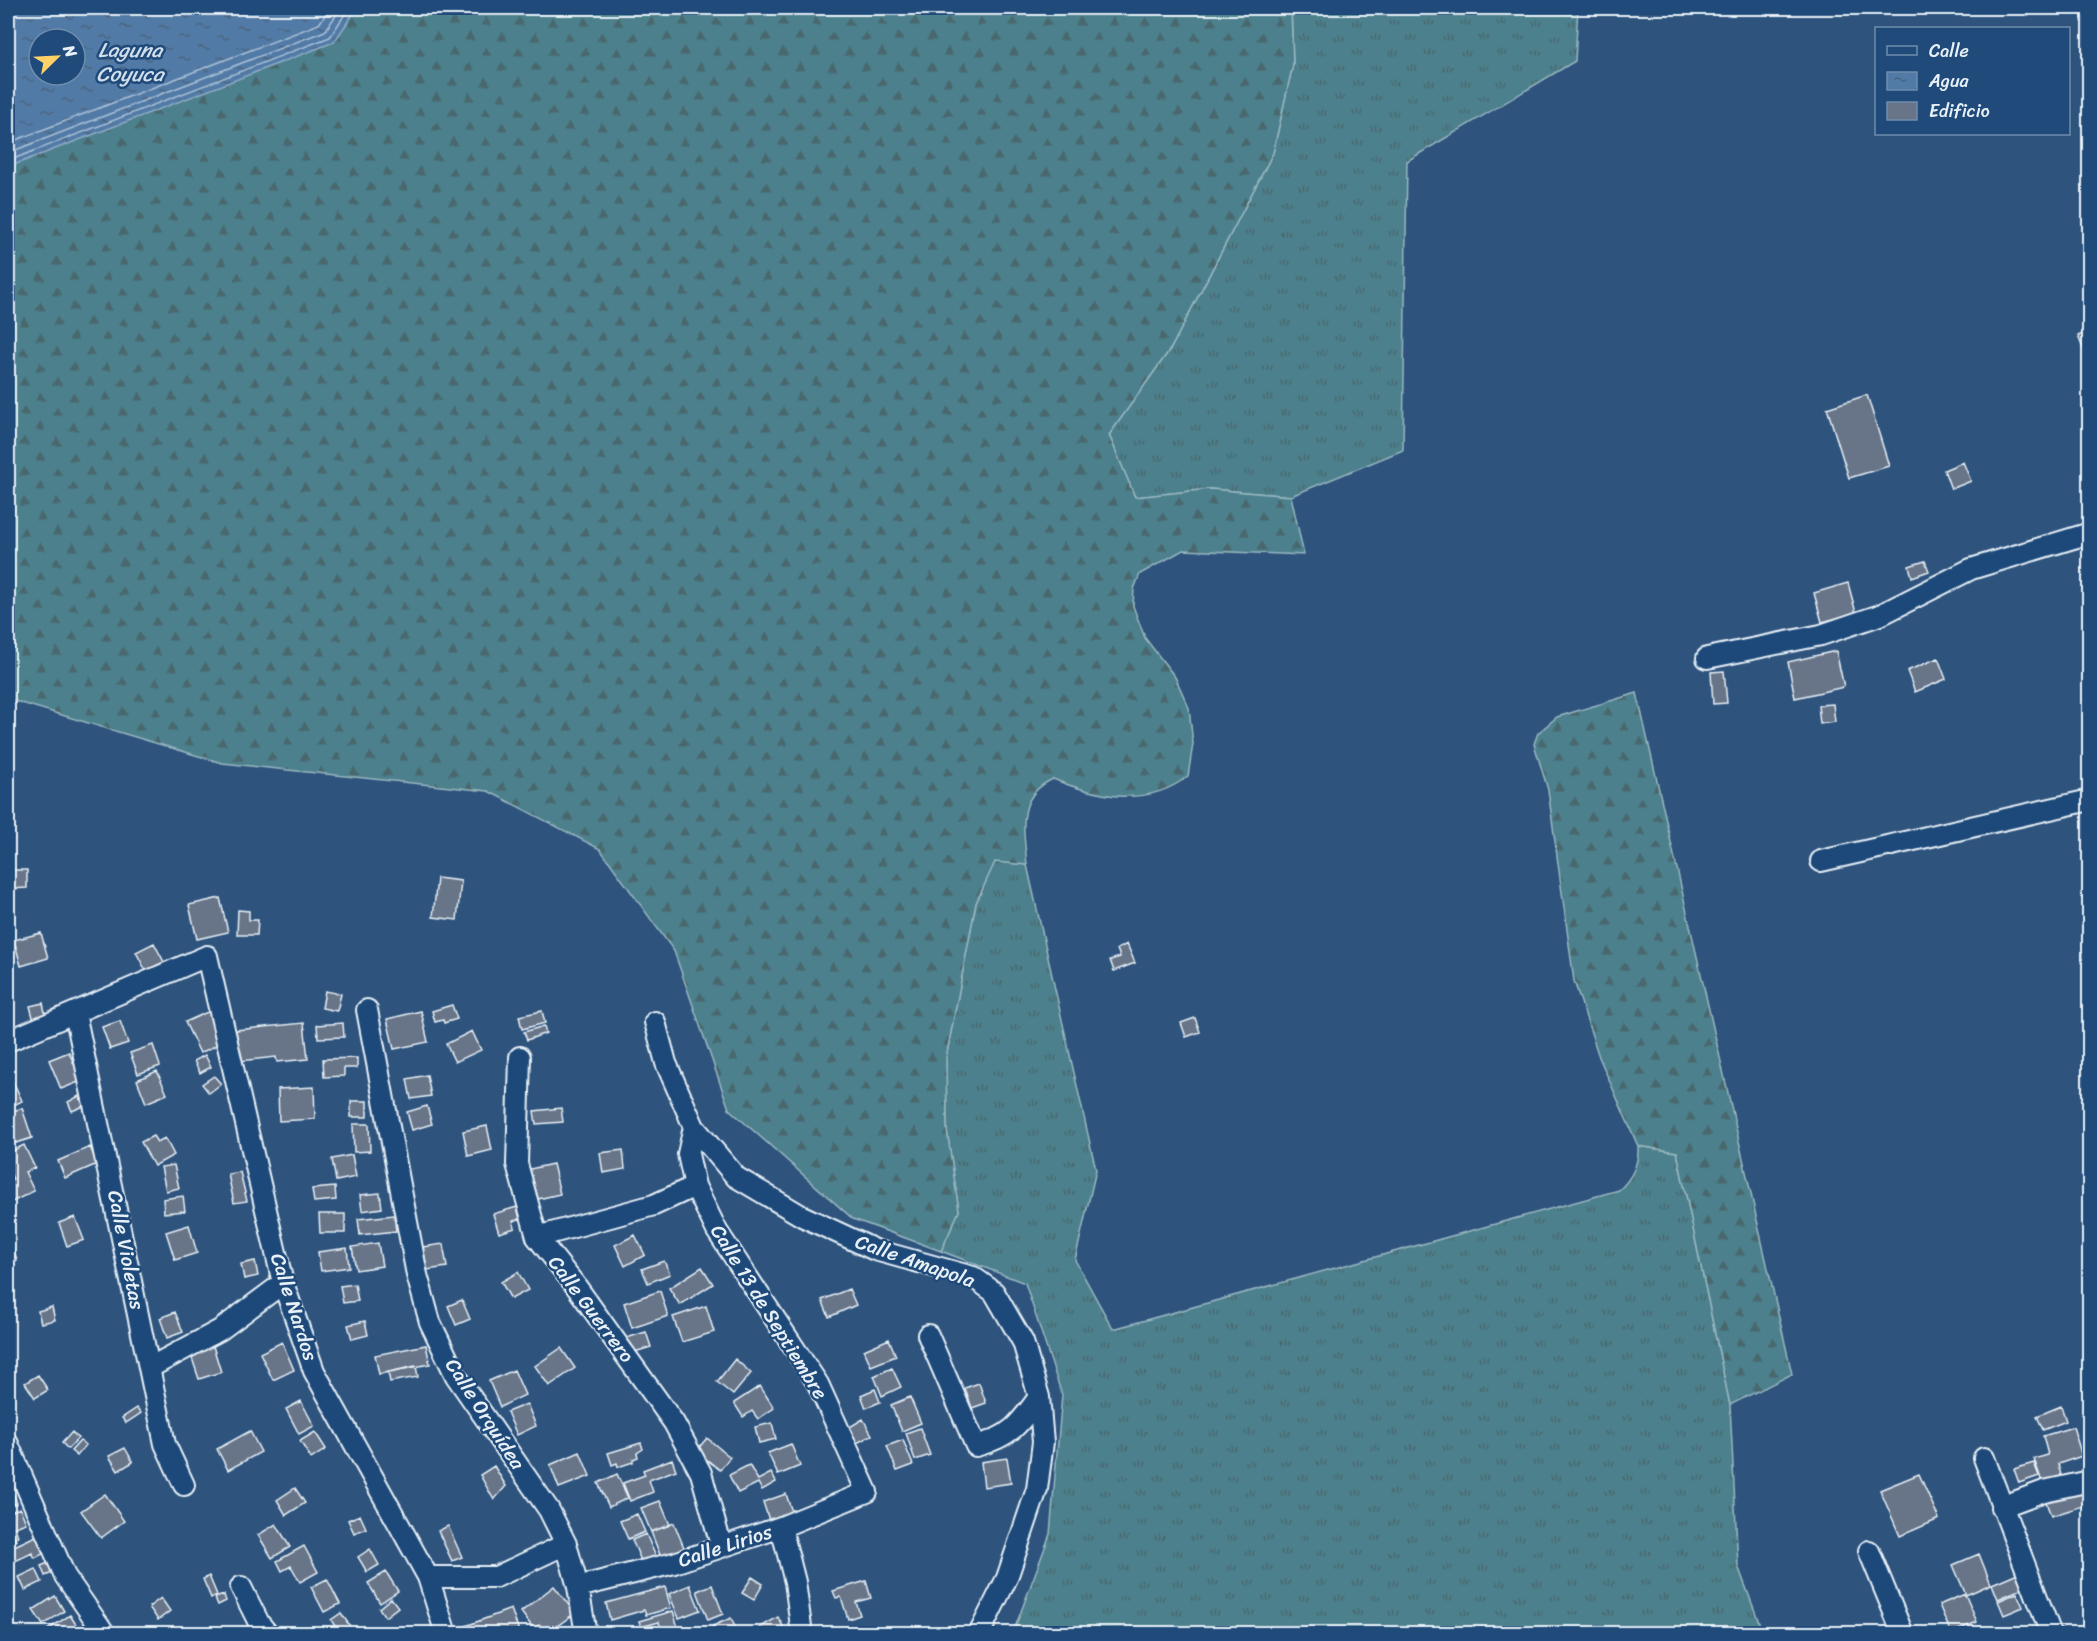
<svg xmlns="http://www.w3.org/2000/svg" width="2097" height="1641" viewBox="0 0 2097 1641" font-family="Sriracha,sans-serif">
<defs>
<pattern id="grass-tufts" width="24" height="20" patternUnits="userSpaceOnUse" patternTransform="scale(1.5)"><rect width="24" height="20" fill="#4c808c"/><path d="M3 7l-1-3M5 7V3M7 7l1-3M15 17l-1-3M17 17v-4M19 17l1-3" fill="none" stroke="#49676e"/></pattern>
<pattern id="forest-firs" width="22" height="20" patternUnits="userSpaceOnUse" patternTransform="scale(1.5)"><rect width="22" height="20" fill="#4c808c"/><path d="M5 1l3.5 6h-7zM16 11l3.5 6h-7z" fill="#49676e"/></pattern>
<pattern id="water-ripples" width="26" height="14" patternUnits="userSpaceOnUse" patternTransform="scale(1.5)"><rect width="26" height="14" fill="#517aa6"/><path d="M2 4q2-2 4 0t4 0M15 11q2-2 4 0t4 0" fill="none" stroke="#4c647d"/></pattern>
</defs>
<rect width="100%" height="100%" fill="#2e537d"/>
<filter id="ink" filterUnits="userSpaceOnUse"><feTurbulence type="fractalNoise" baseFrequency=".0167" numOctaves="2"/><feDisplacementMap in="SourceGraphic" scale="12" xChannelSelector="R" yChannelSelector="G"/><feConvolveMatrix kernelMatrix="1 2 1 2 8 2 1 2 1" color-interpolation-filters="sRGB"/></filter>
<g filter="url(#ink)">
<path fill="url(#grass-tufts)" stroke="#9ab8c2" stroke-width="1.5" d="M1291 8H1578L1575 61 1407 161 1403 450 1291 496 1210 489 1135 497 1109 435 1171 348 1273 153 1293 64Z
M995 861 1027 865 1096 1170 1075 1260 1113 1329 1619 1190C1632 1178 1639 1164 1638 1146L1677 1152 1730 1405 1738 1566 1763 1633H1013L1050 1534 1062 1395 1025 1283 941 1251 959 1211 947 1130 946 1058 976 903Z"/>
<path fill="url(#forest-firs)" stroke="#9ab8c2" stroke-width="1.5" d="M357 8H1291L1293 64 1273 153 1171 348 1109 435 1135 497 1210 489 1291 496 1304 555 1183 550 1140 574 1134 589 1133 606 1145 638 1175 677 1189 708 1193 744 1188 776C1148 808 1097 797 1053 779 1015 796 1024 831 1027 865L995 862 976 903 946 1058 947 1130 959 1211 941 1251 853 1219 729 1109 674 951 600 849 488 791 222 763 8 699V167L334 42Z
M1637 693 1792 1374 1730 1405 1677 1152 1638 1146 1599 1057 1574 981 1548 790 1534 744 1538 733 1557 717Z"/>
<path fill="url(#water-ripples)" stroke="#8daac7" stroke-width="1.5" fill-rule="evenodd" d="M8 8H357L334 42 8 167ZM39 39H75V75H39Z"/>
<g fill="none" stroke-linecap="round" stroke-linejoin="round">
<path stroke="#acc1d7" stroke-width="1.5" d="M8 143 319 24 330 8
M8 153 325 31 341 8
M8 161 330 37 349 8"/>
</g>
<path fill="#687588" stroke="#e8f1f8" stroke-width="1.5" d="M2090 331V360L2088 361 2078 336Z
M1867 395 1889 466 1849 478 1827 408Z
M1963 462 1971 481 1951 489 1944 470Z
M1925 561 1929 571 1912 577 1909 566Z
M1848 583 1856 613 1822 622 1814 593Z
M1836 651 1844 687 1795 698 1788 662Z
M1938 658 1946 679 1915 692 1907 671Z
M1724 671 1727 703 1713 704 1711 672Z
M1833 704 1835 722 1820 724 1818 705Z
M9 870H27V888L10 889Z
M437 878 461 881 457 920 433 917Z
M220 898 228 932 197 939 189 905Z
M238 910 249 911V920H258L257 935H237Z
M41 933 48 958 21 966 14 940Z
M154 943 164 962 146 971 136 952Z
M1127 944 1135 963 1114 971 1110 960 1120 957 1117 949Z
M8 954H12L15 981 8 982Z
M325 991 341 994 337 1011 322 1008Z
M43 1003 47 1022 35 1025 30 1006Z
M452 1005 457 1019 444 1023 443 1020 435 1022 432 1011Z
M212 1010 226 1041 200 1053 185 1022Z
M421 1011 428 1042 394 1049 387 1019Z
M542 1011 545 1023 522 1029 519 1016Z
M1195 1018 1200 1032 1186 1037 1181 1023Z
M120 1021 128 1043 110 1049 102 1027Z
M304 1023 308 1059 277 1062 276 1057 240 1061 236 1030Z
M343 1023 344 1037 318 1038 317 1025Z
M544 1026 546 1033 527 1040 524 1032Z
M472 1031 481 1050 455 1062 446 1044Z
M153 1045 160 1066 138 1074 130 1053Z
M69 1052 81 1081 61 1089 49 1060Z
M205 1055 211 1067 200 1073 194 1061Z
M357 1058V1068H344V1076L324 1077 323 1059Z
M157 1071 167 1094 146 1103 137 1080Z
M427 1075 431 1096 411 1099 407 1079Z
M214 1076 221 1084 209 1093 202 1084Z
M12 1079 22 1101 8 1108V1081Z
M314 1087 315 1119 279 1121 278 1089Z
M79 1096 84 1106 72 1111 68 1102Z
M351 1101H367V1117H351Z
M427 1106 432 1124 412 1130 407 1112Z
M22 1108 32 1138 16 1143 8 1113Z
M561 1108 563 1122 536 1124 534 1111Z
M353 1124H369L370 1151 354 1152Z
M487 1126 492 1150 468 1156 463 1131Z
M153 1136 157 1142 165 1138 174 1155 154 1166 141 1142Z
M10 1145 12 1151 24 1145 35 1168 25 1172 34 1191 8 1204V1181L13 1179 8 1168V1147Z
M90 1147 97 1164 65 1178 58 1161Z
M623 1150 625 1169 603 1173 600 1153Z
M352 1155 356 1177 336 1181 332 1159Z
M553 1164 560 1194 538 1199 530 1169Z
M174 1165 179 1188 166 1191 161 1167Z
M240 1172 247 1201 234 1203 228 1174Z
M335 1187 336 1200 314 1202 312 1189Z
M380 1193 382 1208 362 1211 360 1195Z
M183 1196 185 1211 164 1213 163 1199Z
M517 1207 520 1219 513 1221 515 1228 499 1233 493 1214Z
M319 1214H345V1233H320Z
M394 1215 396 1231 360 1235 358 1219Z
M75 1217 84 1240 67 1246 59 1223Z
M189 1225 197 1253 175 1260 166 1232Z
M635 1235 645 1255 625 1266 615 1245Z
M378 1243 382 1266 356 1270 352 1247Z
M443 1244 447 1267 427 1270 423 1247Z
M12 1245 17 1260 8 1264V1246Z
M347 1248 349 1267 321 1271 318 1252Z
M255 1261 258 1276 244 1279 241 1264Z
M664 1261 670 1274 648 1283 642 1269Z
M702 1267 713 1284 680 1305 669 1288Z
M518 1272 528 1290 511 1299 501 1282Z
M355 1284 358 1301 343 1303 340 1286Z
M849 1289 856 1305 829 1317 822 1300Z
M660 1291 668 1316 632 1328 624 1303Z
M462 1300 470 1319 456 1325 448 1306Z
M706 1306 714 1332 682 1342 673 1317Z
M52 1307 55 1320 41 1323 38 1311Z
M175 1312 183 1332 167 1338 160 1318Z
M365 1321 368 1335 352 1339 348 1325Z
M646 1332 651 1347 628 1354 623 1339Z
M889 1339 896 1356 871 1366 864 1350Z
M282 1342 294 1370 273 1380 260 1353Z
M426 1345 430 1364 379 1374 375 1355Z
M213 1346 221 1372 199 1379 190 1352Z
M561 1348 575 1368 549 1386 535 1366Z
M735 1359 751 1373 733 1395 717 1382Z
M416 1366 418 1377 390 1382 388 1372Z
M892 1368 901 1387 882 1396 874 1376Z
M514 1370 525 1395 500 1407 489 1381Z
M38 1375 48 1390 35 1398 25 1383Z
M979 1383 986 1403 972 1408 965 1388Z
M760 1386 774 1408 758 1419 752 1411 743 1417 734 1403Z
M875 1389 880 1402 866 1408 861 1395Z
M910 1397 921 1423 902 1431 891 1405Z
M301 1401 314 1426 299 1434 286 1409Z
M527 1404 536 1426 517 1435 507 1412Z
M2061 1406 2066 1421 2043 1430 2037 1416Z
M137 1408 141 1413 126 1423 122 1418Z
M863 1419 872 1435 857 1443 848 1428Z
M772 1423 776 1439 759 1443 755 1427Z
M2073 1427 2082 1456 2058 1464 2062 1479 2043 1485 2034 1459 2048 1455 2043 1436Z
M920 1428 930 1455 915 1460 906 1433Z
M250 1431 261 1452 228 1470 217 1449Z
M72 1432 78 1438 68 1449 62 1443Z
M315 1432 326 1449 311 1459 300 1441Z
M707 1438 730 1457 720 1470 696 1451Z
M903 1440 913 1465 897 1471 887 1446Z
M80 1441 86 1445 77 1456 71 1451Z
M641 1443 643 1449 637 1453 638 1457 633 1459V1462L618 1467 617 1463 612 1465 608 1453Z
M791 1444 800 1466 778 1475 768 1453Z
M125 1448 133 1462 118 1471 109 1456Z
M580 1452 590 1476 559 1488 550 1465Z
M1007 1458 1011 1483 984 1487 981 1462Z
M672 1459 676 1470 649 1480 653 1492 630 1501 623 1483 645 1475 643 1470Z
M2034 1463 2039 1476 2019 1483 2014 1469Z
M749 1465 758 1480 771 1473 776 1482 762 1490 758 1483 738 1493 729 1475Z
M494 1466 506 1486 494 1500 480 1475Z
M617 1474 628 1498 609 1507 598 1483Z
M1919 1474 1939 1519 1900 1536 1880 1490Z
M2090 1486V1510L2084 1487Z
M11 1488 17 1503 8 1507V1489Z
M295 1488 305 1503 286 1515 277 1500Z
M2080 1488 2086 1505 2051 1516 2045 1499Z
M105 1494 124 1521 101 1538 81 1511Z
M786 1494 792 1512 769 1520 763 1502Z
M660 1501 670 1525 651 1532 641 1508Z
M20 1508 26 1523 15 1527 18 1536 14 1538 16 1541 8 1545V1513Z
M637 1514 645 1532 628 1539 620 1521Z
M360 1515 366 1528 354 1533 348 1520Z
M674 1523 685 1550 662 1560 651 1532Z
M276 1524 290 1547 272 1558 258 1535Z
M448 1526 462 1557 452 1561 438 1531Z
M42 1533 50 1550 35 1558 32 1553 11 1563 8 1549Z
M646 1534 657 1559 643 1565 632 1540Z
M304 1546 318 1572 300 1582 291 1566 282 1571 277 1561Z
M370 1549 379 1565 367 1572 358 1557Z
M1979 1554 1991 1584 1966 1595 1953 1565Z
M53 1561 57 1571 45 1576 41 1566Z
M36 1569 42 1582 25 1590 19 1577Z
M386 1572 398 1591 380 1603 368 1583Z
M2020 1572 2026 1587 1998 1599 1992 1584Z
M209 1576 217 1595 211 1598 203 1579Z
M752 1577 763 1584 754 1600 742 1593Z
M327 1579 340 1604 324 1612 311 1587Z
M866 1581 871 1598 856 1602 860 1615 848 1619 841 1597 836 1598 833 1591Z
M690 1585 700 1610 679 1618 669 1594Z
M712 1585 723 1614 708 1620 697 1591Z
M554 1586 575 1613 546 1634 540 1625 533 1628 521 1612Z
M665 1587 671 1608 646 1615 644 1610 610 1620 606 1603Z
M2017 1593 2023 1607 2004 1615 1998 1601Z
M1965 1594 1977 1622 1951 1633 1939 1605Z
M224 1595 226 1601 218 1605 215 1598Z
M55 1596 64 1611 43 1625 33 1610Z
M161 1598 170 1611 158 1620 149 1607Z
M391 1598 398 1607 385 1617 379 1608Z
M511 1609 520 1634H465L463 1627Z
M673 1611 680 1634H662L659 1622 641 1627 639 1621Z
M341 1613 352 1629 346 1634H340L331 1620Z
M70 1615 82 1634H45L44 1632Z
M778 1617 787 1634H749Z
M731 1618 738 1634H716L713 1626Z
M253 1626 256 1634H243L242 1631Z
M1890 1626 1893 1634H1873Z"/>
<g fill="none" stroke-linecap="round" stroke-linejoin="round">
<defs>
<path id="minor" d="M1707 658 1821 635 1880 615 1971 569 2090 533
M1821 861 2090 800
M367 1010 417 1275 430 1322 456 1376 549 1510 566 1544 578 1587 586 1634
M75 1013 165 1444 184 1485
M655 1022 666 1063 694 1127 736 1177 802 1216 875 1250 973 1277 994 1292 1023 1342 1039 1397 1043 1442 1037 1489 1007 1578 979 1634
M8 1041 207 956 283 1283 314 1371 428 1577 446 1634
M520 1057 517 1164 537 1237 576 1286 674 1423 701 1473 721 1545
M537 1237 654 1205 695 1186
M928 1335 976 1446C1010 1437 1019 1425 1039 1397
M149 1368 220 1330 283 1283
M8 1444 65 1576 105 1634
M1984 1458 2051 1634
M2001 1507 2044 1491 2090 1481
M781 1527 795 1582 802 1634
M1869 1551 1903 1634
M428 1577H496L566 1544
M241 1587 259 1623 268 1634
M578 1587 674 1563 781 1527 867 1492 818 1384 717 1231 695 1186 688 1154 694 1127"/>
</defs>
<use href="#minor" stroke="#e8f1f8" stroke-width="24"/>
<use href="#minor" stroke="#1f4a7a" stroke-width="20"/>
</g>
</g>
<g text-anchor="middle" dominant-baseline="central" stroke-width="5" stroke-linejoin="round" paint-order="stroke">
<g font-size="20" fill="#e8f1f8" stroke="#1f4a7a">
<text transform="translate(126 1250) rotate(79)">Calle Violetas</text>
<text transform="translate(915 1261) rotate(19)">Calle Amapola</text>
<text transform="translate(294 1307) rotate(72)">Calle Nardos</text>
<text transform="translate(591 1309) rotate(53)">Calle Guerrero</text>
<text transform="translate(769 1312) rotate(58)">Calle 13 de Septiembre</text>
<text transform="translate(485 1414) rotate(57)">Calle Orquídea</text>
<text transform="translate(725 1546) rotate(-18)">Calle Lirios</text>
</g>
<g font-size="21" font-style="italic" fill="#d1dfec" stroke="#1f4a7a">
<text x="130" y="50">Laguna<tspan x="130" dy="24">Coyuca</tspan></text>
</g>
</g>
<rect width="2097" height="1641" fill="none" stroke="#1f4a7a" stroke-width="30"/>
<rect x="15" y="15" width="2067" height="1611" fill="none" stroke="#e8f1f8" stroke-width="2" filter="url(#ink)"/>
<rect x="1875" y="27" width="195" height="108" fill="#1f4a7a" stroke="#6f8dac" stroke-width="1.5"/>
<rect x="1887" y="46" width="30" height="9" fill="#1f4a7a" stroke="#6f8dac" stroke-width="1.5"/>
<text x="1929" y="57" font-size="18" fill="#e8f1f8">Calle</text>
<rect x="1887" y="72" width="30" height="18" fill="url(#water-ripples)" stroke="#6f8dac" stroke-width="1.5"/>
<text x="1929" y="87" font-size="18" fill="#e8f1f8">Agua</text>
<rect x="1887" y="102" width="30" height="18" fill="#687588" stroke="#6f8dac" stroke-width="1.5"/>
<text x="1929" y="117" font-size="18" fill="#e8f1f8">Edificio</text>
<g transform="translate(57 57) rotate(66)"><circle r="28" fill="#1f4a7a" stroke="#6f8dac" stroke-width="1.5"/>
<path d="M0-4.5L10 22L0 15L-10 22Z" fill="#ffd166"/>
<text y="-9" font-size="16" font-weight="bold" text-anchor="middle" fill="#e8f1f8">N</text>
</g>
</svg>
